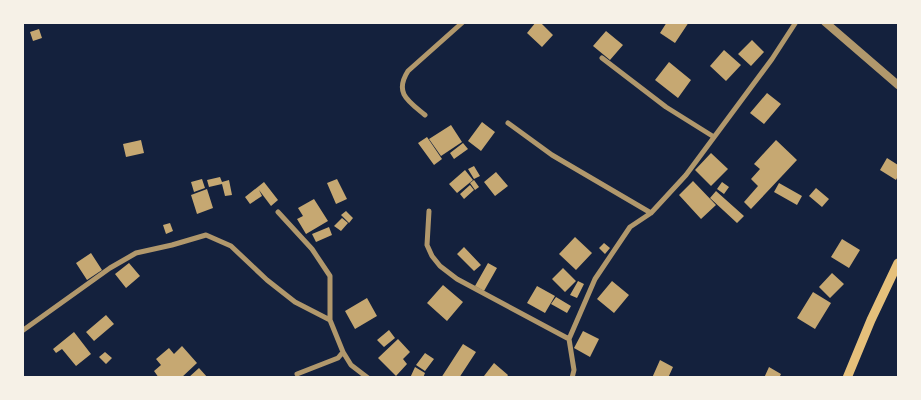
<svg xmlns="http://www.w3.org/2000/svg" width="921" height="400" viewBox="0 0 921 400" font-family="'Varela Round',sans-serif">
<rect width="100%" height="100%" fill="#14213d"/>
<path fill="#c6a872" d="M536 22H540L553 35 542 47 527 33Z
M667 22H689L675 43 660 33Z
M39 29 42 38 33 41 30 32Z
M606 31 623 45 610 60 593 46Z
M752 40 764 52 751 66 738 54Z
M724 50 741 65 726 81 710 66Z
M669 62 691 80 678 98 655 80Z
M767 93 781 104 764 124 750 113Z
M482 122 495 132 481 151 468 141Z
M451 125 462 142 441 156 429 139Z
M427 137 442 159 434 165 418 143Z
M141 140 144 153 126 157 123 144Z
M776 140 797 160 751 209 744 202 758 186 751 179 760 169 754 164Z
M463 143 468 149 454 159 450 153Z
M711 153 728 169 711 186 695 170Z
M887 158 898 165V176L896 180 880 170Z
M474 166 480 176 474 179 468 169Z
M465 170 473 180 457 193 449 184Z
M496 172 508 186 495 196 484 182Z
M220 177 222 182 229 180 232 195 225 196 222 184 209 187 207 180Z
M202 179 205 188 194 192 191 182Z
M337 179 347 199 336 204 327 183Z
M474 180 479 187 475 190 470 183Z
M693 181 716 205 701 219 679 195Z
M264 182 278 200 271 206 259 190 262 196 250 204 245 197Z
M722 182 729 187 724 194 717 189Z
M779 183 802 196 797 205 774 192Z
M470 185 474 190 464 199 460 194Z
M816 188 829 199 822 207 809 196Z
M207 189 213 208 197 214 191 195Z
M716 191 744 216 737 223 710 198Z
M314 199 328 221 306 234 297 219 303 216 298 208Z
M346 211 353 218 349 223 341 215Z
M342 218 348 223 341 231 334 226Z
M170 223 173 231 166 234 163 225Z
M329 227 332 235 316 242 312 234Z
M575 237 592 253 576 270 559 254Z
M842 239 860 250 849 268 831 257Z
M604 243 610 248 605 254 599 248Z
M464 247 481 265 474 271 457 254Z
M91 253 102 270 87 280 76 263Z
M129 263 140 276 126 288 115 274Z
M488 263 497 268 484 291 475 286Z
M563 268 576 281 565 292 552 279Z
M832 273 844 284 830 298 819 287Z
M578 281 584 284 577 298 570 295Z
M612 281 629 295 614 313 597 299Z
M443 285 463 302 447 321 427 303Z
M537 286 555 296 545 313 527 303Z
M813 292 831 303 815 329 797 318Z
M556 297 571 306 567 313 551 304Z
M367 298 377 316 355 329 345 311Z
M106 315 114 324 94 341 86 332Z
M389 330 395 338 384 347 377 340Z
M583 331 599 339 590 357 574 348Z
M74 332 91 354 76 366 62 349 56 353 53 349Z
M398 339 410 352 403 359 407 364 396 376 378 358Z
M463 344 476 352 459 378H441Z
M182 346 197 363 181 378H159L154 371 161 365 156 359 169 348 174 354Z
M105 352 112 358 106 364 99 357Z
M425 353 434 359 425 371 416 365Z
M660 360 673 367 668 378H652Z
M494 363 508 375 506 378H487L484 376Z
M415 367 425 373 423 378H410Z
M769 367 781 374 779 378H764Z
M199 368 208 378H188Z"/>
<g fill="none" stroke-linecap="round" stroke-linejoin="round">
<path stroke="#b1986c" stroke-width="5" d="M602 58 666 107 714 137
M425 115C408 101 394 93 408 71L463 22
M508 123 552 155 651 213
M429 211 427 245 432 256 440 266 457 279 569 339
M278 212 312 249 330 276V320L343 352 351 365 368 378
M22 331 110 268 136 253 172 245 206 235 231 246 267 280 295 302 330 320
M297 374 338 358 343 352
M572 378 574 370 569 339 595 279 630 227 651 213 686 175 772 59 796 22"/>
<path stroke="#b1986c" stroke-width="8" d="M825 22 898 85"/>
<path stroke="#e5c07b" stroke-width="9" d="M847 378 871 320 898 263"/>
</g>
<rect width="921" height="400" fill="none" stroke="#f6f1e7" stroke-width="48"/>
</svg>
